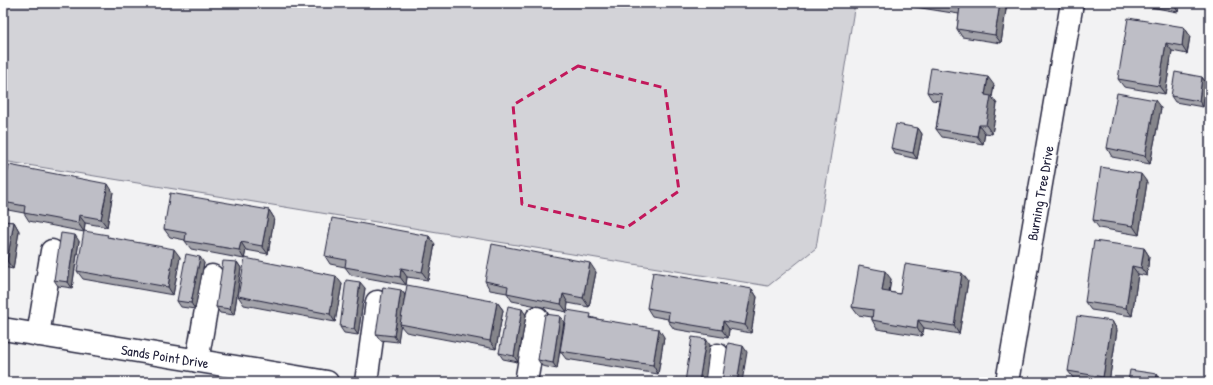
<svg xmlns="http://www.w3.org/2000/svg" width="1213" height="385" viewBox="0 0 1213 385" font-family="'Patrick Hand',sans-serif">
<rect width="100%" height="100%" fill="#f2f2f3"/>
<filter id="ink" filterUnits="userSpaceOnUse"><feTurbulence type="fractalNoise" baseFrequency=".025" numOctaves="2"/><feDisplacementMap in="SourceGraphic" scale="8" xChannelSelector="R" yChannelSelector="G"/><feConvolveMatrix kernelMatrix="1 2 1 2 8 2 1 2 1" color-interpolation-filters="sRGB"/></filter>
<g filter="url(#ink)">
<path fill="#d3d3d8" stroke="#7a7a8a" d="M3 3H855L816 248 768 286 3 161Z"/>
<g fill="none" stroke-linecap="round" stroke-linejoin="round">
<defs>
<path id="minor" d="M3 329 327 382
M38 335 52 251
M197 361 212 276
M366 382 377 302
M526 382 537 318
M714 382 718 355
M1007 382 1072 3"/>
</defs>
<use href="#minor" stroke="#22223b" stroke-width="25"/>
<use href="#minor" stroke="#fff" stroke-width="22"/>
</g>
<path fill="#a3a3aa" stroke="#22223b" d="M912 3H1007L1001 43 962 37 957 29 959 14 915 7Z
M1137 3H1180L1178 12 1139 5Z
M1184 27 1190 36 1187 54 1172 51 1165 94 1124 87 1118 79Z
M1202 77 1206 83 1203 107 1175 102 1171 96Z
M994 85 992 97 997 104 992 134 985 133 983 144 942 137 936 129 940 101 932 100 927 92Z
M1161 108 1150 164 1112 157 1107 148Z
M918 128 922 134 917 159 895 154 891 148Z
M1147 182 1139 235 1099 228 1093 220Z
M113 192 107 227 85 223 84 232 29 221 24 213 8 210 3 204V197Z
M269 210 274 218 268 254 246 250 244 259 191 249 185 241V240L170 237 164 229Z
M3 221 14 222 19 231 13 269 3 267Z
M109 237 180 257 173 295 83 279 77 271Z
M79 241 72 288 58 286 54 280Z
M435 244 428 280 407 277 406 285 351 275 345 267 330 264 325 256Z
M1144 248 1149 256 1147 276 1138 274 1132 316 1091 310 1085 302Z
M237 262 241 268 234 315 220 313 216 307Z
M204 263 195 309 181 307 177 301Z
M596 272 589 307 568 303 567 310 594 318 664 337 658 374 566 359 560 351 567 312 512 301 507 293 490 290 485 281Z
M891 279 889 292 900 294 968 281 959 334 924 328 922 336 877 329 872 320V317L858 315 852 307Z
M342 284 335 322 244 305 238 296Z
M365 288 358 335 344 333 340 327Z
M752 289 757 297 751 333 729 329 728 338 674 329 668 321V319L652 316 647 308Z
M401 290 405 295 402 313 497 302 503 310 496 349 406 332 400 325 398 342 380 340 376 334Z
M526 315 518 362 503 359 499 353Z
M1112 321 1117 330 1109 382H1090L1074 379 1068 371Z
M564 322 557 369 542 366 538 360Z"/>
<path fill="#85858b" stroke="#22223b" d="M1000 3H1007L1001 43 995 35Z
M1173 3H1180L1178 12Z
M1184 27 1190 36 1187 54 1182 46Z
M1166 43 1172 51 1165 94 1159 86Z
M988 77 994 85 992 97 997 104 992 134 986 125 985 95Z
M1202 77 1206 83 1203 107 1199 101Z
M1155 100 1161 108 1150 164 1145 156Z
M979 125 985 133 983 144 977 136Z
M918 128 922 134 917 159 913 153Z
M1141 174 1147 182 1139 235 1133 226Z
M108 184 113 192 107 227 101 219Z
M269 210 274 218 268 254 262 246Z
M79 215 85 223 84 232 78 223Z
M14 222 19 231 13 269 7 261Z
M75 235 79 241 72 288 68 282Z
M429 236 435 244 428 280 422 272Z
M241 242 246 250 244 259 239 250Z
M1144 248 1149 256 1147 276 1141 268Z
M174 249 180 257 173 295 168 287Z
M200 257 204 263 195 309 191 303Z
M237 262 241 268 234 315 230 309Z
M590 263 596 272 589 307 583 298Z
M1132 266 1138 274 1132 316 1126 308Z
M401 268 407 277 406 285 400 277Z
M885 271 891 279 888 299 882 291Z
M962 273 968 281 959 334 954 326Z
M336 276 342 284 335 322 330 314Z
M360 282 365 288 358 335 354 329Z
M752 289 757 297 751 333 745 325Z
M401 290 405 295 398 342 394 336Z
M563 294 568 303 567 312 561 304Z
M497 302 503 310 496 349 490 341Z
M522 309 526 315 518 362 514 356Z
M560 316 564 322 557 369 553 363Z
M918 320 924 328 922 336 917 328Z
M723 321 729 329 728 338 722 330Z
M1112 321 1117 330 1109 382H1106L1103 377Z
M659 329 664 337 658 374 653 365Z
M706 339 710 345 705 382H699Z
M743 346 747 352 742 382H737Z
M1157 374 1161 380V382H1156Z"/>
<path fill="#bebec6" stroke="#22223b" d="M933 3H1000L995 35 957 29 960 7Z
M1128 18 1184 27 1182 46 1166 43 1159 86 1118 79Z
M931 68 988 77 985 95 991 96 986 125H979L977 136 936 129 942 94 927 92Z
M1175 72 1202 77 1199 101 1171 96Z
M1117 93 1155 100 1145 156 1107 148Z
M896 124 918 128 913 153 891 148Z
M9 165 108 184 101 219 79 215 78 223 24 213 25 206 3 202V197Z
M1101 167 1141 174 1133 226 1093 220Z
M170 193 269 210 262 246 241 242 239 250 185 241 186 233 164 229Z
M332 218 429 236 422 272 401 268 400 277 345 267 346 260 325 256Z
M3 221 14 222 7 261 3 260Z
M84 231 108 235 107 237 174 249 168 287 77 271Z
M61 233 75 235 68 282 54 280Z
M1094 241 1144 248 1141 268 1132 266 1126 308 1085 302Z
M492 244 590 263 583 298 563 294 561 304 507 293 508 286 485 281Z
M186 254 200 257 191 303 177 301Z
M245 258 336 276 330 314 238 296Z
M223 261 237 262 230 309 216 307Z
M905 264 962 273 954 326 918 320 917 328 872 320 873 310 852 307 859 266 885 271 882 291 900 294Z
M653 272 752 289 745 325 723 321 722 330 668 321 669 312 647 308Z
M346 280 360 282 354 329 340 327Z
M407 285 497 302 490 341 400 324Z
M383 287 401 290 394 336 376 334Z
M508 306 522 309 514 356 499 353Z
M567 310 591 314 590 318 659 329 653 365 560 351Z
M545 314 560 316 553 363 538 360Z
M1077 316 1112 321 1103 377 1068 371Z
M692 337 706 339 699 382H685Z
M728 343 743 346 737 382H722Z
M1130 370 1157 374 1156 382H1128Z"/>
</g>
<path fill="none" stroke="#c2185b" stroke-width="3" stroke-dasharray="8 5" stroke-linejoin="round" d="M578 66 665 88 679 191 626 228 522 204 513 105Z"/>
<g text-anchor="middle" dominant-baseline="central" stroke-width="3" stroke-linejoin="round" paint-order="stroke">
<g font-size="14" fill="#22223b" stroke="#fff">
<text transform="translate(1040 193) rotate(-80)">Burning Tree Drive</text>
<text transform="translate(165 356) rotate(9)">Sands Point Drive</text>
</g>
</g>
<rect width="1213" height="385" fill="none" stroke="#fff" stroke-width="16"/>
<rect x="8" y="8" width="1197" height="369" fill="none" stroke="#22223b" stroke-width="1.5" filter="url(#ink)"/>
</svg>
